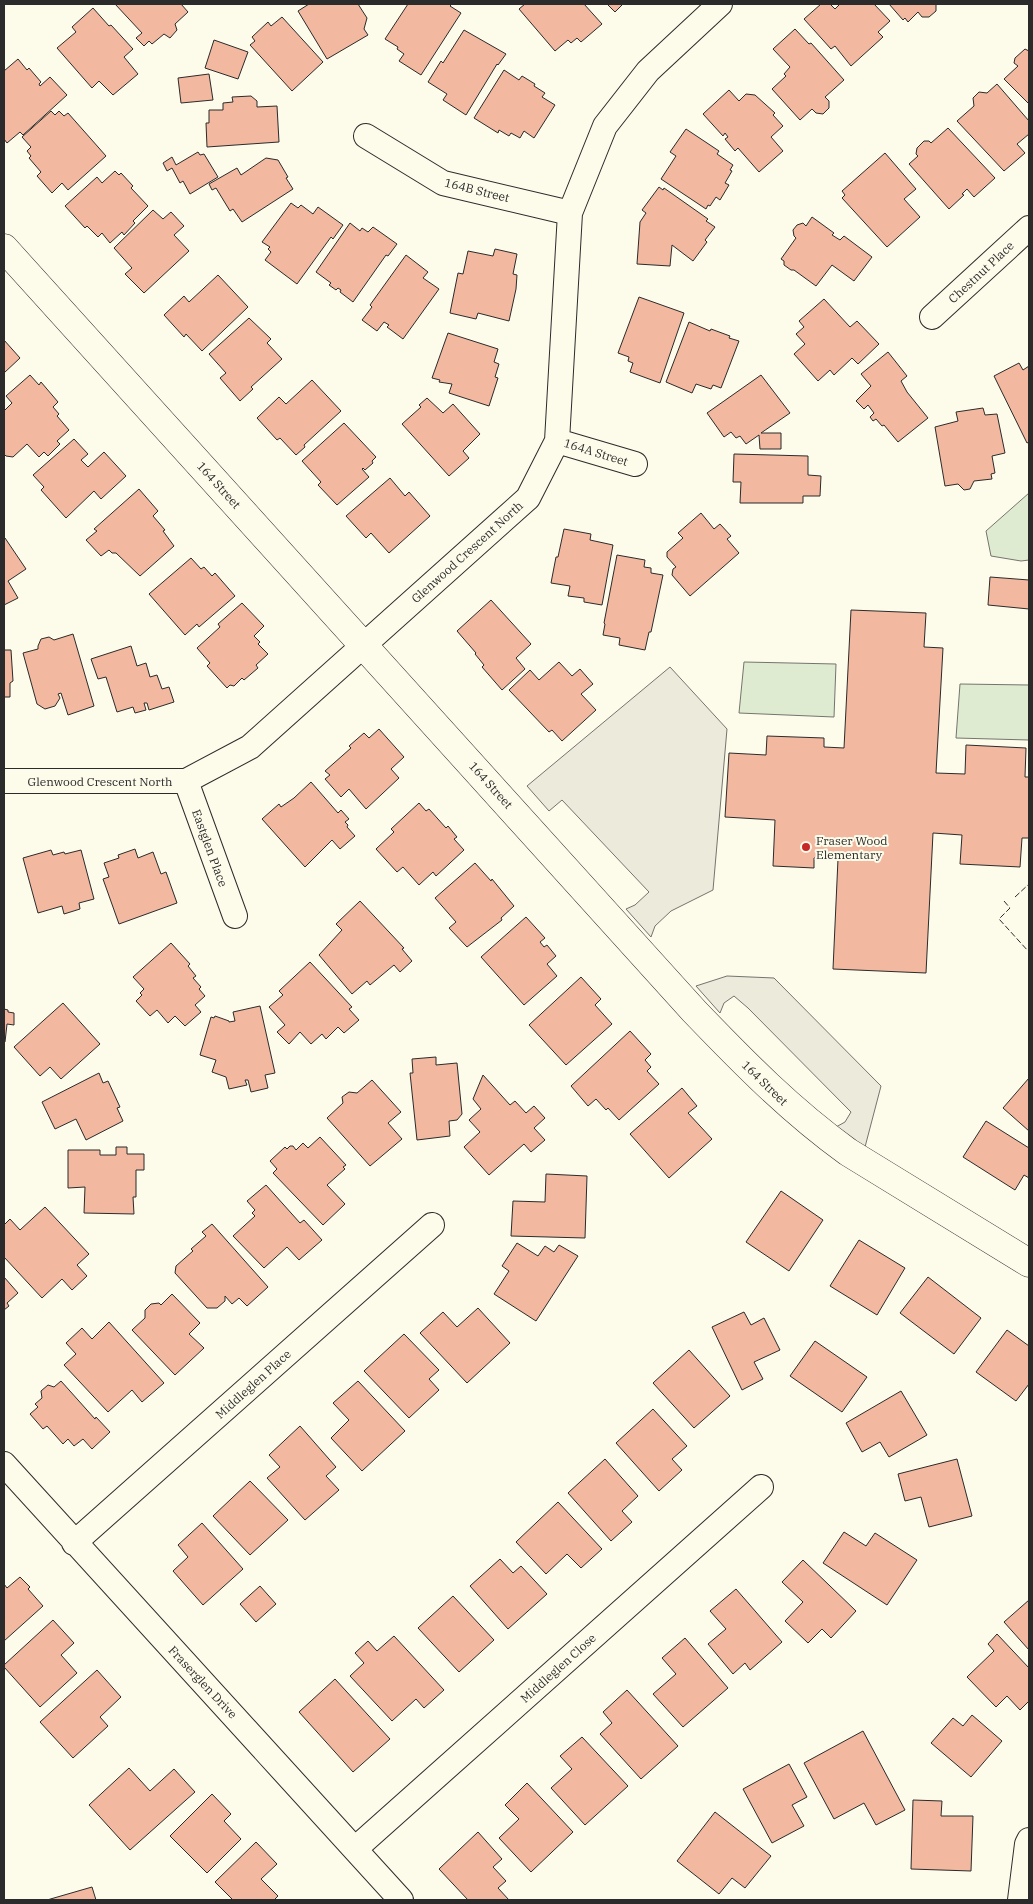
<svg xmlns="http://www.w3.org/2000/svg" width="1033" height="1904" viewBox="0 0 1033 1904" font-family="'IBM Plex Serif',serif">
<rect width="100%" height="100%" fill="#fdfbea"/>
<path fill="#deebd1" stroke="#74746e" d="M1029 493V560L1021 561 991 556 986 531Z
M744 662 836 664 834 717 739 713Z
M960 684 1029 685V740L956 738Z"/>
<path fill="#eceadb" stroke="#74746e" d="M670 667 727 729 713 890 671 911 655 926 651 937 626 909 635 905 649 892 562 800 549 811 527 786Z
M727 976 774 978 881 1086 865 1147 836 1127 845 1122 851 1112 748 1008 734 996 724 1003 720 1013 696 986Z"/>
<path fill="#f2b8a0" stroke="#2b2b2b" d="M115 4H181L188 12 175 24 177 30 170 38 164 34 152 44 149 41 144 46 136 38 142 33Z
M309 4H358L367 18 364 29 368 35 327 59 298 11Z
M408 4H452L450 6 461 13 421 75 399 61 404 54 397 49 398 47 385 39Z
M525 4H584L602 24 581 42 577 38 571 43 568 40 555 51 519 9Z
M607 4H623L615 12Z
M821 4H830L835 9 840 4H874L890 21 878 32 883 37 851 66 835 46 831 49 804 19Z
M889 4H936V11L929 17H922L918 12 908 22 905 18 903 20Z
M93 8 109 26 111 25 133 49 124 57 138 74 113 95 99 81 92 88 57 48 76 32 72 27Z
M282 17 323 62 292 91 250 45 255 41 252 37 268 22 271 26Z
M795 29 809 44 811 43 844 80 825 97 829 101V108L823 114 816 113 812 109 800 120 772 89 786 76 784 74 790 67 773 49Z
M464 30 506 54 498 65 497 64 466 115 443 100 447 94 428 82 441 61 443 63Z
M214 40 248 52 238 79 205 68Z
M1025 49 1029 51V104L1004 79 1018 66 1014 63 1015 58Z
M18 59 27 70 29 68 41 82 39 84 40 86 50 77 67 95 23 135 20 132 7 143 4 139V71Z
M504 70 519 80 522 76 535 84 534 86 545 93 542 97 555 105 534 138 524 131 520 138 511 133 509 136 499 130 498 133 474 118Z
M209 74 213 100 181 103 178 78Z
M997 84 1029 121V134L1017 144 1025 153 1004 171 957 121 974 106 973 98 979 92 987 93Z
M729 90 739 101 746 94 755 95 775 113 773 115 783 126 771 137 783 151 759 172 738 148 735 151 725 139 728 137 725 133 723 136 703 114Z
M251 96 257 101V107L277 106 279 142 207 147 206 123H209V110H223V103L233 102 232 97Z
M51 111 55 115 59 111 64 116 68 113 106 156 68 190 62 183 52 193 37 176 41 172 29 158 31 156 27 151 31 147 22 137Z
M948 128 995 178 974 197 967 189 962 194 964 195 949 209 909 164 918 156 916 154 917 148 924 141H929L931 143Z
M686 129 719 151 717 154 733 165 730 170 732 171 725 183 729 185 720 200 716 197 710 206 708 205 706 209 661 179 676 156 670 152Z
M198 152 200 155 204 154 218 177 190 194 183 181 180 183 172 168 167 171 163 163 172 157 176 165Z
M885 153 916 189 904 199 920 217 887 247 842 198 845 195 842 191Z
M266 158 278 160 288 177 286 178 293 189 242 222 233 209 230 211 216 188 212 190 209 184 237 168 241 175Z
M115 171 119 175 121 173 133 186 131 188 148 206 133 221 135 223 124 235 122 232 110 243 102 233 98 237 87 226 85 228 65 206 97 177 102 183Z
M659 187 663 190 664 188 708 219 706 221 715 227 705 240 707 242 693 261 672 245 670 266 637 264 640 222 646 213 642 210Z
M291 203 298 208 301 205 313 214 318 207 343 225 333 239 331 237 297 284 265 260 271 252 268 249 270 247 262 242Z
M153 210 163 219 171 212 184 226 174 235 189 251 144 293 125 274 132 268 114 248Z
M812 217 834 233 832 235 840 240 844 236 872 257 854 281 832 265 816 286 794 270H791L784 265V261L781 259 796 238 794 236 793 230 797 225 803 223 806 226Z
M350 223 360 231 362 228 368 232 373 227 397 244 388 256 386 255 353 302 340 292 341 290 338 288 336 290 329 285 331 283 316 272Z
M495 249 517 254 513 274 517 275 516 289 509 321 478 313 476 319 450 313 458 273 463 274 468 251 493 256Z
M406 255 428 272 423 278 439 289 403 339 387 327 389 325 384 322 377 331 362 320 372 307 370 305Z
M218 275 248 307 202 351 186 334 184 337 164 315 184 296 189 302Z
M639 297 684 313 660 383 630 372 633 363 628 361 629 357 618 353Z
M824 299 850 327 857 321 879 344 858 364 852 358 834 375 830 370 818 381 794 354 805 344 796 334 804 327 799 321Z
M249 318 271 339 267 343 282 359 251 387 253 389 240 401 220 378 226 373 209 354Z
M689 322 710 331 711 329 730 336 729 338 739 341 721 388 713 385 711 389 696 384 692 393 666 382Z
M448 333 498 349 494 362 499 364 495 377 498 378 489 406 449 393 452 384 439 382 440 380 432 378Z
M4 340 20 358 4 373Z
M888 352 907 376 901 381 907 392 928 418 898 442 884 425 882 426 876 419 873 421 870 417 874 413 868 405 864 409 856 401 871 386 861 374Z
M1019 363 1023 370 1029 366V442L1027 443 994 376Z
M30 375 39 385 41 382 58 402 53 407 59 414 57 416 69 430 57 441 60 444 48 456 44 452 39 457 27 444 13 457 6 456 4 454V411L12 403 6 396Z
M761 375 790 413 761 433H781V449H760L759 435 746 444 740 436 736 438 731 432 724 437 707 413Z
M312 380 341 411 304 445 305 447 296 455 280 438 277 440 257 418 279 397 286 404Z
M427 398 443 413 453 404 480 434 463 451 469 458 449 476 402 424 421 407 419 405Z
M983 408 985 415 997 414 1005 453 992 456 995 473 991 474 992 479 974 481 970 489 964 490 958 484 945 486 935 427 958 421 956 412Z
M344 423 376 457 372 461 373 463 365 470 363 468 362 469 369 477 337 505 318 485 321 482 302 461Z
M74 439 88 454 81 460 88 467 104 452 126 476 101 499 94 491 66 518 41 490 44 487 33 475Z
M734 454 808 456V475L821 476 820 496H803V503H740L741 482H733Z
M390 478 405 496 409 492 430 516 389 553 371 533 366 538 346 516Z
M139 489 158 511 153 516 165 530 163 531 174 546 140 576 116 553H112L109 550 101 556 86 540 97 531 94 529Z
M701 513 714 529 720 524 731 536 727 539 739 553 690 596 672 575 673 569 676 567 667 557V552L683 538 678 533Z
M564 529 591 534 590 540 613 545 602 605 584 602V598L568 596 570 586 551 583 556 557H558Z
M5 538 26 569 8 581 18 598 4 605V539Z
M617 555 645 560 644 567 651 568V573L663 575 651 632H649L645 650 619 645 620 638 603 635 605 624 604 623Z
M191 558 201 569 204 567 212 576 215 573 235 596 199 627 197 624 185 635 149 594Z
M990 577 1029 580V609L988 605Z
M491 600 531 644 516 658 525 669 502 690 482 667 484 665 475 654 476 653 457 631Z
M242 603 264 626 254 636 260 642 258 644 268 654 256 665 258 668 244 680 242 678 234 686 230 685 227 688 207 666 210 663 197 648 220 627 218 624Z
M851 610 926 613 924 647 943 648 936 773 965 774 966 745 1026 748 1025 777H1029V838H1022L1020 867 960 864 962 835 933 833 926 973 833 969 838 859 814 858V868L773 866 775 820 725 817 729 753 766 755 767 736 824 738V747L844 748Z
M73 634 94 706 68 715 61 693 58 694 60 698 55 706 45 709 37 704 23 653 38 649V646L41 639 49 637 54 640Z
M131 646 137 666 146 663 150 677 157 675 162 689 169 687 174 702 149 710 147 703H144L146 710 135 713 133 707 117 712 106 677 98 679 91 659Z
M4 650H11L13 681 10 683V697H4Z
M559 662 572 676 580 669 593 684 581 694 596 710 562 741 552 730 549 732 509 690 530 670 539 680Z
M379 729 404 757 391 769 399 778 366 809 349 789 341 797 325 779 330 775 325 771 351 748 349 746 364 733 369 738Z
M311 782 338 813 341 810 349 819 345 822 348 825 347 827 355 836 340 849 332 840 305 867 262 819 279 804 281 807 294 798Z
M419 803 426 811 429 809 446 828 448 826 457 837 454 839 464 850 436 876 433 872 419 885 403 867 397 872 376 849 394 832 391 829Z
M135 849 138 858 153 852 161 874 166 872 177 903 119 924 103 879 109 877 104 863 119 858 118 855Z
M51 850 53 855 64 852 65 854 81 850 94 899 79 903 80 909 64 914 62 906 38 913 23 858Z
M475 863 491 881 492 879 514 906 501 918 502 920 467 947 449 928 456 922 435 898Z
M360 901 404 948 402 949 412 961 400 972 394 965 370 985 367 981 352 994 319 955 342 930 336 924Z
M526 917 545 938 540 942 544 947 547 945 556 956 547 964 557 976 524 1005 481 957Z
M171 943 190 964 188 966 196 976 193 978 201 987 199 989 205 996 195 1005 201 1012 185 1026 175 1016 168 1023 157 1010 150 1016 136 1001 142 995 140 993 144 989 133 977Z
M310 962 352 1007 349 1009 359 1020 344 1033 338 1027 326 1039 322 1034 311 1044 300 1032 289 1044 277 1032 285 1025 269 1007 283 995 279 991Z
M581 977 601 999 595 1005 612 1024 566 1065 529 1025Z
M63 1003 100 1044 61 1079 50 1067 40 1076 14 1047Z
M260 1006 275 1073 265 1075 268 1088 251 1092 248 1080H245L247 1085 229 1089 226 1077 212 1072 216 1060 200 1055 211 1017 214 1018 215 1016 229 1021V1022L235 1021 233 1012Z
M4 1009 8 1010V1012L14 1013V1025L7 1024 5 1042H4Z
M630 1031 651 1054 645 1060 651 1067 647 1071 659 1084 619 1120 608 1108 606 1110 596 1099 588 1106 571 1086Z
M436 1057V1065L457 1063 462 1114 457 1120 449 1121 450 1136 417 1140 410 1073H413L412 1059Z
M99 1073 103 1083 108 1081 120 1107 117 1108 123 1121 86 1140 76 1119 55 1129 42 1102Z
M483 1075 510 1105 515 1101 526 1113 534 1106 545 1118 534 1128 545 1140 531 1152 524 1144 489 1175 464 1147 480 1132 469 1120 481 1109 473 1099Z
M1029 1078V1131L1003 1108Z
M372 1080 401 1112 388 1123 402 1139 370 1166 327 1118 343 1103 342 1097 349 1092 357 1093Z
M682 1088 697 1106 688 1113 712 1139 669 1178 630 1134Z
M986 1121 1029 1148V1178L1024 1175 1015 1190 963 1157Z
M320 1137 346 1165 343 1167 345 1169 327 1185 345 1204 323 1225 273 1173 277 1169 270 1161 285 1147 287 1149 290 1146H293L296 1150 303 1143 308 1148Z
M116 1147H127V1154H144V1170H136V1197H133L134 1214 84 1213 85 1187 68 1188V1150H100V1155H116Z
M546 1174 587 1176 585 1238 511 1236 513 1201 545 1202Z
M266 1185 300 1223 304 1220 322 1240 299 1260 287 1247 264 1268 233 1236 255 1216 252 1213 255 1210 247 1201Z
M781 1191 823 1220 789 1271 746 1242Z
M45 1207 89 1254 77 1265 87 1276 72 1290 62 1279 42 1298 4 1257V1225L10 1219 20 1230Z
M212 1224 268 1287 247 1306 239 1298 232 1304 225 1296V1301L217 1308H207L175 1273 176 1266 193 1251 191 1249 206 1236 202 1232Z
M859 1240 905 1268 877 1315 830 1286Z
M517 1243 538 1256 545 1246 554 1252 559 1245 578 1256 536 1321 494 1294 509 1271 502 1266Z
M4 1277 18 1293 7 1303 9 1306 4 1310Z
M928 1277 981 1318 954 1354 900 1313Z
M172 1294 200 1323 189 1334 204 1348 175 1375 132 1330 145 1318V1310L151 1304 159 1303 161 1305Z
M478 1308 510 1343 467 1383 420 1333 443 1312 457 1327Z
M744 1312 751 1325 764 1318 780 1350 754 1362 763 1379 742 1390 712 1327Z
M109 1322 164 1383 142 1402 132 1390 108 1412 64 1365 76 1354 66 1343 82 1328 92 1339Z
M1007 1330 1029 1346V1384L1016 1401 976 1372Z
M404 1334 439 1370 429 1379 439 1390 409 1418 364 1371Z
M815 1341 867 1377 842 1412 790 1376Z
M689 1350 730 1396 694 1428 653 1383Z
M61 1381 95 1419 96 1417 110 1432 92 1449 83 1439 74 1446 68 1439 63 1444 47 1426 43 1429 30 1414 38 1407 35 1404 42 1398 41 1391 48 1385 54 1387Z
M358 1381 405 1431 362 1471 331 1438 349 1420 333 1403Z
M901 1391 927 1435 889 1457 880 1442 862 1452 846 1423Z
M653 1409 687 1446 672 1459 682 1470 659 1491 616 1443Z
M300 1426 336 1467 326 1476 339 1490 305 1520 267 1478 280 1467 269 1455Z
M605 1459 638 1496 622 1511 632 1522 611 1541 568 1493Z
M957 1459 972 1516 929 1527 921 1497 905 1501 898 1474Z
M250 1481 288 1520 250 1555 213 1516Z
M558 1502 602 1549 581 1568 567 1554 546 1574 516 1542Z
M202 1523 243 1569 203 1605 173 1571 188 1557 178 1545Z
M844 1532 866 1546 875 1533 917 1560 887 1605 823 1563Z
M500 1559 513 1573 521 1566 547 1594 508 1629 470 1586Z
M803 1560 856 1611 831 1638 822 1629 808 1643 785 1621 803 1602 782 1582Z
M20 1577 30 1587 28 1589 43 1606 4 1641V1584L7 1588Z
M260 1586 276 1604 256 1622 240 1604Z
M736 1589 782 1642 750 1670 745 1663 733 1674 708 1644 726 1629 710 1611Z
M453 1596 494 1640 459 1672 418 1628Z
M1029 1600V1650L1004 1622Z
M53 1620 74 1643 61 1655 77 1673 40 1707 4 1667V1665Z
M997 1634 1029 1668V1701L1020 1710 1007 1696 996 1707 967 1677 994 1651 988 1644Z
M394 1636 444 1690 424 1708 416 1699 392 1721 350 1676 364 1663 355 1653 368 1641 377 1651Z
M685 1638 728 1688 683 1727 653 1694 676 1674 662 1658Z
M97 1670 121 1697 100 1717 108 1726 73 1758 40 1722Z
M335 1679 390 1739 353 1772 299 1712Z
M627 1690 678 1746 641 1779 600 1734 612 1723 603 1712Z
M972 1715 1002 1741 971 1777 931 1743 953 1718 963 1726Z
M863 1731 905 1810 876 1825 864 1803 834 1819 804 1763Z
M582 1737 628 1786 585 1825 551 1788 572 1769 560 1756Z
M789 1764 807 1797 792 1805 804 1826 772 1843 743 1789Z
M129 1768 150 1791 174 1769 195 1792 130 1850 89 1805Z
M527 1783 573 1832 531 1872 499 1838 519 1819 505 1805Z
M212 1794 231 1814 224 1821 241 1839 207 1873 170 1836Z
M913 1800 942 1801 941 1816H973L971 1871 911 1869Z
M715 1812 771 1856 745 1888 732 1878 719 1894 677 1861Z
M478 1832 502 1859 493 1867 506 1881 498 1888 509 1900H468L439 1869Z
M256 1842 277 1864 261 1879 278 1896 274 1900H233L215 1882Z
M92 1887 96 1900H47Z"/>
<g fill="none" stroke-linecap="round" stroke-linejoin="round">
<defs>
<path id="minor" d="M366 136 443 183 570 213
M932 317 1029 228
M557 441 635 464
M4 781H186L250 747 528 498 557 441 570 213 605 126 648 71 720 4
M186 781 235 916
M4 1464 401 1900
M74 1543 432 1225
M355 1849 761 1487
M1020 1900 1027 1844 1029 1840"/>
<path id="tertiary" d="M4 248 694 1011C744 1063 790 1110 848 1152L1029 1263"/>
</defs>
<use href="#minor" stroke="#2b2b2b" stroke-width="26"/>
<use href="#tertiary" stroke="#2b2b2b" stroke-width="29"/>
<use href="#minor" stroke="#fdfbea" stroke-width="24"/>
<use href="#tertiary" stroke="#fdfbea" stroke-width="28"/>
<path stroke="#2b2b2b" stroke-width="1" stroke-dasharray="6 2.5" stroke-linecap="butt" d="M1015 897 1029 884
M1004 901 1010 908 999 919 1029 952"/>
</g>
<circle fill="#c62828" stroke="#fdfbea" stroke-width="2" cx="806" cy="847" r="5"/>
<g text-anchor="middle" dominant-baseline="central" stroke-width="4" stroke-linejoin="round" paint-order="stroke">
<g font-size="12" fill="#2b2b2b" stroke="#fdfbea">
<text transform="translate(477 190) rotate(14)">164B Street</text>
<text transform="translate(981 272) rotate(-43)">Chestnut Place</text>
<text transform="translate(596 452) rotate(17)">164A Street</text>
<text transform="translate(219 485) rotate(48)">164 Street</text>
<text transform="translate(467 552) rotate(-42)">Glenwood Crescent North</text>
<text x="100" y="781">Glenwood Crescent North</text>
<text transform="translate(491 785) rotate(48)">164 Street</text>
<text transform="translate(210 848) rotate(70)">Eastglen Place</text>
<text transform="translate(765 1083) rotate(44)">164 Street</text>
<text transform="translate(253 1384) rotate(-42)">Middleglen Place</text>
<text transform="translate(558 1668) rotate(-42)">Middleglen Close</text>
<text transform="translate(203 1682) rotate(47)">Fraserglen Drive</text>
</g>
<g font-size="12" fill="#2b2b2b" stroke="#fdfbea" text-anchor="start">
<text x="816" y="840">Fraser Wood<tspan x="816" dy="14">Elementary</tspan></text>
</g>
</g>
<rect width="1033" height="1904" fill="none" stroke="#2b2b2b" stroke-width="10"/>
</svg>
